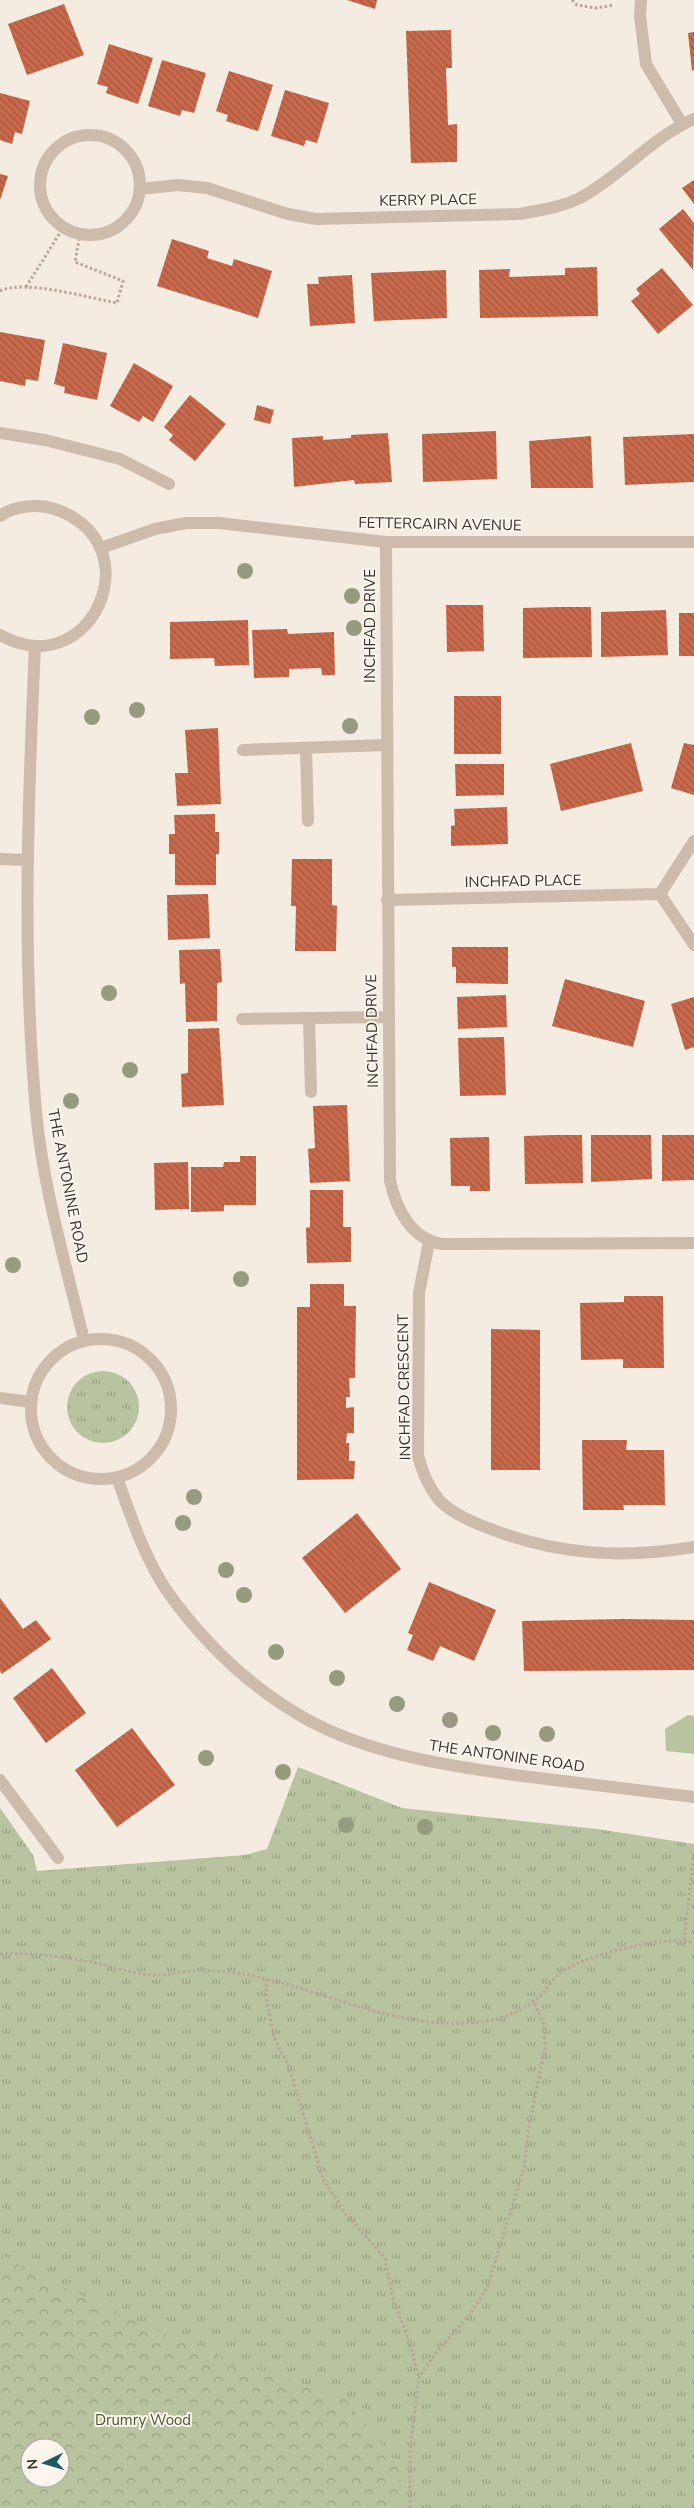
<svg xmlns="http://www.w3.org/2000/svg" width="694" height="2508" viewBox="0 0 694 2508" font-family="'Nunito Sans',sans-serif">
<defs>
<pattern id="grass-tufts" width="24" height="20" patternUnits="userSpaceOnUse" patternTransform="scale(1.25)"><rect width="24" height="20" fill="#b8c4a0"/><path d="M3 7l-1-3M5 7V3M7 7l1-3M15 17l-1-3M17 17v-4M19 17l1-3" fill="none" stroke="#97a083"/></pattern>
<pattern id="forest-crowns" width="20" height="18" patternUnits="userSpaceOnUse" patternTransform="scale(1.25)"><rect width="20" height="18" fill="#b8c4a0"/><path d="M2 6a3 3 0 1 1 6 0M12 15a3 3 0 1 1 6 0" fill="none" stroke="#97a083"/></pattern>
<pattern id="building-back-hatch" width="6" height="6" patternUnits="userSpaceOnUse" patternTransform="scale(1.25)"><rect width="6" height="6" fill="#c8694b"/><path d="M-1 5l2 2M0 0l6 6M5-1l2 2" fill="none" stroke="#a4573f"/></pattern>
</defs>
<rect width="100%" height="100%" fill="#f4ebe1"/>
<path fill="url(#grass-tufts)" fill-rule="evenodd" d="M67 1407a36 36 0 1 1 72 0a36 36 0 1 1-72 0Z
M298 1767 402 1808 597 1829 694 1844V2508H0V1808L33 1855 37 1871 245 1855 267 1849ZM30 2448H60V2478H30Z"/>
<path fill="url(#forest-crowns)" fill-rule="evenodd" d="M0 2253 25 2269 198 2349 345 2399 398 2464 402 2508H0ZM30 2448H60V2478H30Z"/>
<path fill="#b8c4a0" d="M688 1715 694 1716V1754L666 1751 665 1729Z"/>
<path fill="url(#building-back-hatch)" d="M347 0H377L375 9Z
M64 4 84 55 27 75 8 24Z
M451 30 452 68H446L448 125 457 124V162L411 163 406 31Z
M694 32V70L692 71 688 33Z
M109 44 153 58 138 104 106 93 108 87 97 84Z
M162 60 206 73 194 113 182 110 180 116 148 106Z
M229 71 273 85 258 131 226 121 228 115 216 111Z
M285 90 329 103 317 143 306 140 304 146 271 136Z
M0 93 30 101 22 134 15 132 12 144 0 140Z
M0 174 8 176 0 200Z
M694 180V204L682 188Z
M683 209 694 223 693 270 659 229Z
M172 239 209 251 207 258 232 266 234 259 272 271 258 318 157 286Z
M597 267 598 316 480 318 479 270 510 269 509 277 565 275V268Z
M662 268 693 305 658 334 631 301 640 294 636 289Z
M446 270 447 318 374 321 371 273Z
M352 275 355 323 310 326 307 284H319L318 277Z
M0 332 45 340 38 381 26 379 25 386 0 381Z
M63 343 107 353 97 400 64 393 65 387 54 384Z
M134 363 173 386 153 422 143 416 139 422 110 406Z
M190 395 226 424 195 461 169 440 173 435 164 427Z
M257 405 274 410 270 424 254 420Z
M496 431 497 479 423 482 422 434Z
M388 433 392 482 355 484 354 480 294 487 292 438 323 436V440L351 438V435Z
M694 434V482L625 485 623 437Z
M591 436 593 488H531L529 441Z
M446 605H483L484 651 447 652Z
M558 607H591L592 657 523 658V608Z
M666 610 668 655 601 657V612Z
M679 613H694V656H679Z
M248 620 249 665 215 666 214 658 170 659V622Z
M287 629 288 634 334 632 335 675H322L321 668 289 669V677L254 678 252 630Z
M454 696H501V754H454Z
M218 728 221 804 177 806 175 773H188L185 730Z
M631 743 643 791 561 811 550 764Z
M684 743 694 745V795L671 788Z
M455 764H504V795L456 796Z
M507 807 508 844 451 846V826L455 825 454 809Z
M215 814V832H219V854H216V885H175V854H169V834H175L174 815Z
M292 859H332V905L337 906 336 951H295L296 906H291Z
M208 894 210 938 168 940 167 895Z
M452 947H508V984L456 983V967H452Z
M220 949 222 982 217 983V1021L186 1022 185 983 180 984 179 950Z
M565 979 645 1001 633 1047 552 1026Z
M506 995 507 1027 458 1029 457 997Z
M694 997V1047L685 1050 671 1004Z
M219 1028 224 1105 182 1107 181 1074 188 1073V1029Z
M504 1037 506 1095 460 1096 458 1038Z
M347 1105 350 1181 310 1183 308 1149 315 1148 313 1106Z
M554 1135H582L583 1183 525 1184 524 1136Z
M591 1135H651L652 1179 591 1182Z
M662 1135H694V1180L662 1181Z
M489 1137 490 1191H470V1186H451L450 1138Z
M240 1156H256V1205H224V1211L191 1212V1167H223L224 1162H240Z
M188 1162 189 1209 155 1210 154 1163Z
M310 1190H343V1227H351V1262L307 1263 306 1228 310 1227Z
M310 1284H344V1306H356L355 1378H349L350 1397H346V1408L354 1407V1433H347L346 1443H349V1461H355L354 1479 297 1480V1307H310Z
M624 1296H663L664 1368H623V1359L581 1360 580 1303 624 1302Z
M491 1329 540 1330V1470H491Z
M582 1440H627L626 1450H664L665 1505H623L624 1510H583Z
M357 1513 401 1569 345 1613 302 1558Z
M429 1582 496 1610 474 1661 440 1646 433 1661 407 1650 413 1635 408 1633Z
M0 1598 23 1629 36 1620 51 1639 2 1674 0 1671Z
M623 1619 694 1620V1670L524 1671 522 1621Z
M52 1668 86 1713 46 1743 13 1698Z
M132 1728 175 1785 117 1827 75 1770Z"/>
<g fill="none" stroke-linecap="round" stroke-linejoin="round">
<path stroke="#b9a596" stroke-width="3" stroke-dasharray="2.5 2.5" stroke-linecap="butt" d="M572 0 577 5 596 8 614 5
M26 287 63 228
M0 291C24 279 89 298 117 303L123 281 75 262 80 234
M684 1940 694 1853
M0 1954C30 1952 60 1956 90 1962 112 1966 134 1975 157 1975 167 1975 177 1972 187 1971 211 1970 234 1971 258 1977 326 1992 392 2026 464 2023 494 2022 521 2015 543 1993 549 1986 555 1976 563 1971 588 1955 666 1934 694 1943
M266 1979 267 2002 274 2037 289 2067 323 2179 346 2214 385 2258 394 2303 406 2332 419 2377
M410 2508V2450L419 2377 436 2353 470 2314 487 2288 524 2168 529 2125 545 2048 544 2025 533 2000"/>
<path stroke="#cdbbac" stroke-width="12" d="M641 0 640 16 646 64 682 124
M40 185a50 50 0 1 1 100 0a50 50 0 1 1-100 0Z
M140 189 178 185 207 188 288 214 316 219 520 214C540 210 562 207 580 198 621 176 651 138 694 119
M0 433 45 440 120 459 169 484
M0 516C14 506 38 503 55 509 155 544 91 686 0 635
M386 542 390 1180C396 1209 411 1239 442 1244L694 1243
M101 548 155 529 186 523H219L386 542H694
M35 646C28 801 22 957 36 1111 43 1188 66 1265 84 1340
M306 748 308 821
M243 750 387 745
M694 841 660 894 694 945
M0 859 28 860
M387 900 660 894
M309 1018 311 1092
M242 1019 388 1017
M429 1242 419 1293 418 1456C423 1473 428 1486 439 1500 451 1513 472 1522 488 1528 556 1555 623 1559 694 1547
M31 1409a70 70 0 1 1 140 0a70 70 0 1 1-140 0Z
M0 1398 31 1402
M117 1478C131 1516 144 1557 167 1591 204 1643 252 1689 308 1720 373 1755 449 1766 522 1776 579 1783 637 1790 694 1797
M0 1780 58 1858"/>
</g>
<g fill="#969b7f">
<circle cx="245" cy="571" r="8"/>
<circle cx="352" cy="596" r="8"/>
<circle cx="354" cy="628" r="8"/>
<circle cx="137" cy="710" r="8"/>
<circle cx="92" cy="717" r="8"/>
<circle cx="350" cy="726" r="8"/>
<circle cx="109" cy="993" r="8"/>
<circle cx="130" cy="1070" r="8"/>
<circle cx="71" cy="1101" r="8"/>
<circle cx="13" cy="1265" r="8"/>
<circle cx="241" cy="1279" r="8"/>
<circle cx="194" cy="1497" r="8"/>
<circle cx="183" cy="1523" r="8"/>
<circle cx="226" cy="1570" r="8"/>
<circle cx="244" cy="1595" r="8"/>
<circle cx="276" cy="1652" r="8"/>
<circle cx="337" cy="1678" r="8"/>
<circle cx="397" cy="1704" r="8"/>
<circle cx="450" cy="1720" r="8"/>
<circle cx="493" cy="1733" r="8"/>
<circle cx="547" cy="1734" r="8"/>
<circle cx="206" cy="1758" r="8"/>
<circle cx="283" cy="1772" r="8"/>
<circle cx="346" cy="1825" r="8"/>
<circle cx="425" cy="1827" r="8"/>
</g>
<g text-anchor="middle" dominant-baseline="central" stroke-width="4" stroke-linejoin="round" paint-order="stroke">
<g font-size="15" fill="#3b302b" stroke="#fbf5ee">
<text transform="translate(428 200) rotate(-1)">KERRY PLACE</text>
<text transform="translate(440 524) rotate(1)">FETTERCAIRN AVENUE</text>
<text transform="translate(370 626) rotate(-90)">INCHFAD DRIVE</text>
<text transform="translate(523 881) rotate(-1)">INCHFAD PLACE</text>
<text transform="translate(372 1031) rotate(-91)">INCHFAD DRIVE</text>
<text transform="translate(68 1186) rotate(79)">THE ANTONINE ROAD</text>
<text transform="translate(404 1387) rotate(-91)">INCHFAD CRESCENT</text>
<text transform="translate(507 1756) rotate(8)">THE ANTONINE ROAD</text>
</g>
<g font-size="15" fill="#4a5a2e" stroke="#fbf5ee">
<text x="143" y="2420">Drumry Wood</text>
</g>
</g>
<g transform="translate(45 2463) rotate(265)"><circle r="24" fill="#fbf5ee" stroke="#aea6a0"/>
<path d="M0-4L9 19L0 12L-9 19Z" fill="#1f5a5e"/>
<text y="-8" font-size="14" font-weight="bold" text-anchor="middle" fill="#3b302b">N</text>
</g>
</svg>
